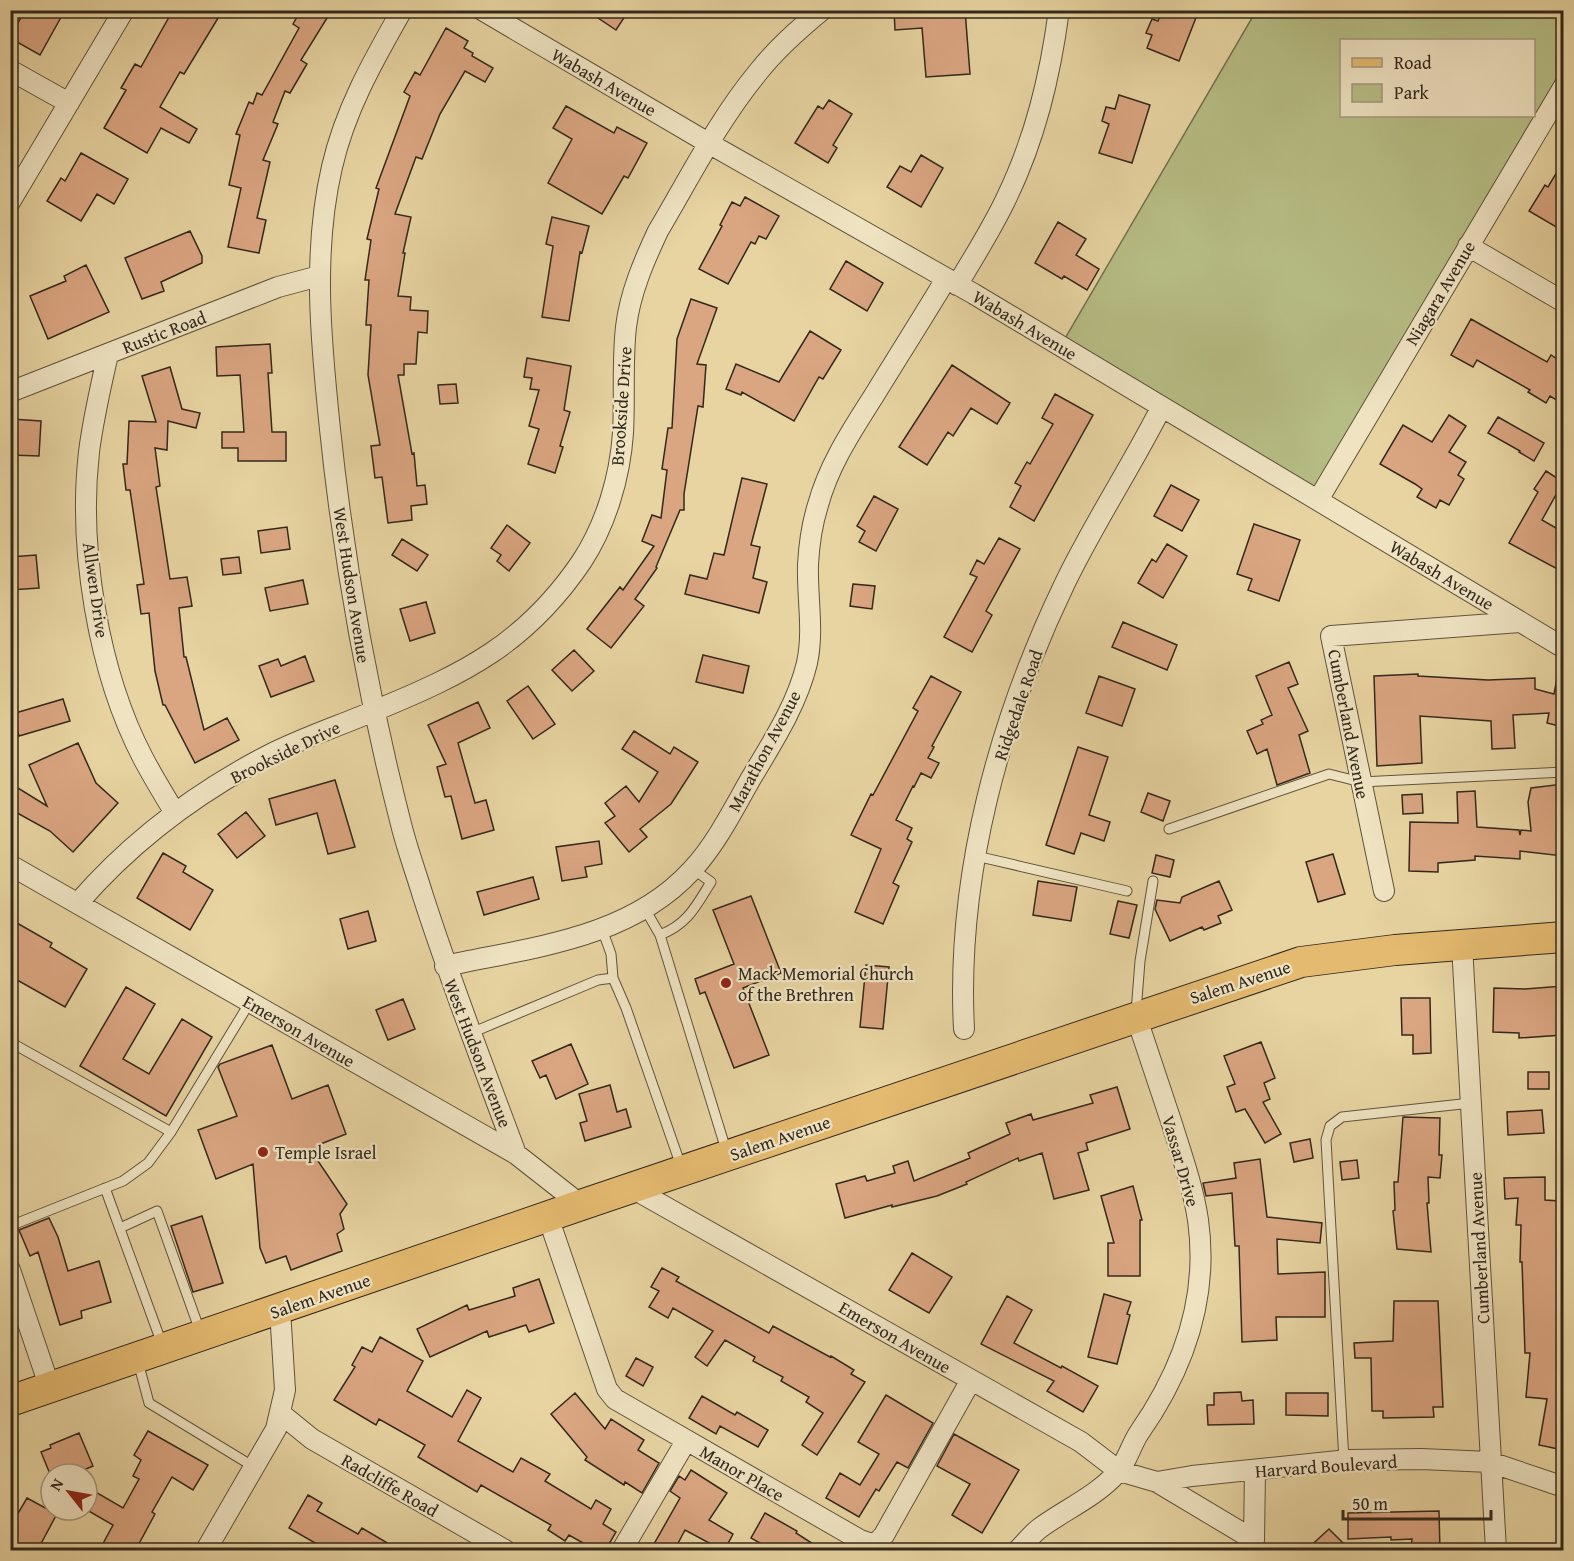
<svg xmlns="http://www.w3.org/2000/svg" width="1574" height="1561" viewBox="0 0 1574 1561" font-family="'Gentium Book Plus',serif">
<rect width="100%" height="100%" fill="#e7d4a1"/>
<filter id="stains"><feTurbulence type="fractalNoise" baseFrequency=".00333" numOctaves="4"/><feColorMatrix values="0 0 0 0 .2 0 0 0 0 .09 0 0 0 0 .02 0 0 0 .5 -.17"/></filter>
<radialGradient id="worn" r=".72"><stop offset=".6" stop-color="#630" stop-opacity="0"/><stop offset="1" stop-color="#630" stop-opacity=".3"/></radialGradient>
<path fill="#b6bd84" stroke="#747250" stroke-width="1.5" fill-rule="evenodd" d="M1256 11H1563V86L1318 500 1060 347ZM1342 40H1534V116H1342Z"/>
<path fill="#daa581" stroke="#33281d" stroke-width="1.5" d="M25 10H65L40 55 10 38Z
M173 10H223L184 74 180 72 160 107 197 129 189 143 161 128 147 153 104 128 126 90 121 88 135 64 141 67Z
M301 10H332L301 60 307 64 290 93 285 91 273 122 278 124 263 160 270 162 257 218 266 220 259 253 228 247 241 188 229 185 240 135 236 134 249 102 253 104 257 93 262 95 299 28 293 24Z
M586 10H629L616 30Z
M894 10H965L970 74 926 77 922 28 895 30Z
M1162 10H1199L1179 61 1147 48 1152 35 1146 33 1152 19 1158 21Z
M446 28 468 41 464 48 473 53 472 56 493 68 485 82 465 71 440 114 422 159 416 157 395 214 411 217 403 253H405L398 296 411 297 410 310 428 311 427 333 418 332 416 364H404V375H398L412 454 414 453 417 486 425 485 427 504 411 506 412 520 388 523 382 477 375 478 371 446 380 445 368 375 371 325H366L369 280H365L371 240 367 239 379 189 376 188 410 96 404 92 415 72 420 75Z
M1119 95 1150 105 1132 163 1099 153 1109 124 1102 121 1106 107 1115 109Z
M829 100 852 114 833 145 837 148 828 163 795 143 818 106 823 109Z
M566 106 614 133 617 127 647 143 628 178 624 176 602 214 548 183 572 139 553 128Z
M81 153 128 179 114 204 97 194 81 221 47 201 61 178 65 181Z
M921 155 943 168 921 207 887 187 900 166 911 172Z
M1563 162V231L1529 211 1545 185 1548 187Z
M745 197 779 216 766 239 759 236 755 244 751 242 728 284 699 269 722 226 720 225 732 202 740 206Z
M552 217 589 226 582 253 580 252 569 321 542 317 553 246 546 244Z
M1058 222 1086 239 1076 255 1099 269 1087 290 1064 276 1062 279 1035 263Z
M190 231 202 256V263L161 282 164 291 142 299 125 258Z
M846 261 883 283 867 311 830 289Z
M86 265 109 312 48 339 30 296 66 281 64 276Z
M691 299 717 308 697 364 706 365 703 407 698 406 684 494V510H680L656 567 657 568 635 599 644 606 611 648 587 629 620 587 623 590 654 546 642 541 652 515 661 518 667 470 662 469 668 428H672L677 339Z
M1471 319 1547 362 1551 355 1563 363V404L1550 396 1546 403 1528 392 1530 390 1477 360 1473 367 1451 355Z
M810 331 841 350 823 379 819 377 794 421 742 392 741 395 726 389 736 364 779 382Z
M270 344 272 373H268L272 432H286V461H238V448H222V432H244L240 375 217 376 216 347Z
M527 358 571 366 564 410 570 412 560 446 563 447 555 473 528 464 539 429 529 426 539 390 530 389 532 378 524 377Z
M952 365 1010 403 997 424 971 408 953 436 948 432 927 465 899 447Z
M170 367 182 409 200 413 196 428 168 421 167 450 155 448 160 486 156 487 170 579 187 577 192 606 179 608 184 657H186L204 730 227 718 239 740 195 763 165 705H163L155 671 149 613 141 614 137 585 144 584 130 490H126L123 464H127L129 421 156 422 142 376Z
M456 384 458 403 440 404 438 385Z
M1055 394 1093 415 1034 521 1010 507 1021 486 1015 483 1027 462 1030 464 1053 424 1042 418Z
M1449 415 1466 426 1449 452 1466 462 1458 475 1464 479 1449 505 1440 500 1436 508 1417 497 1422 489 1415 484 1380 464 1403 425 1432 442Z
M1498 417 1544 443 1534 461 1519 452 1520 451 1488 433Z
M11 419 41 421 39 456 10 455Z
M1546 471 1563 482 1542 520 1563 532V572L1509 543 1538 492 1534 489Z
M742 478 767 484 751 545 760 547 753 578 767 582 759 613 685 594 690 575 707 579 714 553 724 555Z
M1171 485 1199 500 1182 531 1154 516Z
M874 496 898 509 876 551 859 542 865 531 857 526Z
M1254 524 1300 540 1279 601 1248 590 1252 579 1237 574Z
M507 525 530 543 509 571 497 561 501 555 491 548Z
M287 527 290 549 261 553 258 531Z
M999 538 1020 549 986 611 992 615 972 652 944 637 977 577 970 574 977 560 984 564Z
M402 539 428 555 417 571 392 555Z
M1167 544 1187 556 1163 598 1138 583 1152 559 1156 562Z
M36 555 39 588 10 590V557Z
M239 557 241 573 223 575 221 559Z
M303 580 308 604 270 611 265 588Z
M853 584 875 586 872 609 850 606Z
M426 602 435 633 410 641 400 609Z
M1123 622 1177 645 1167 670 1112 647Z
M574 650 594 671 572 691 552 670Z
M703 655 749 666 743 693 696 682Z
M305 656 314 681 271 697 259 666 278 659 281 666Z
M1289 662 1298 684 1288 688 1308 731 1299 735 1310 773 1277 785 1267 749 1257 754 1247 731 1263 724 1261 720 1272 715 1256 676Z
M1418 674V676L1488 680 1535 678V689L1554 694 1557 678H1563V727L1547 723 1549 713 1513 715 1515 748 1492 749 1491 721 1420 716 1422 763 1377 766 1374 676Z
M931 676 961 692 932 746 934 747 928 758 939 763 931 778 921 773 914 787 913 786 896 820 912 828 907 839 912 842 893 883 899 886 883 924 855 912 881 849 851 835 871 794 873 795 918 711 913 708Z
M1099 676 1135 689 1122 726 1086 713Z
M528 686 555 724 533 739 507 701Z
M63 699 70 721 19 736 12 714Z
M478 702 490 728 458 743 475 803 486 800 494 830 462 839 451 796 445 797 437 767 446 764 428 725Z
M634 731 670 754 674 747 698 762 671 804 640 829 647 837 629 852 605 823 615 816 605 803 626 786 639 802 658 772 622 749Z
M78 743 96 783 118 803 73 852 50 831 10 809V783L47 806 29 765Z
M1078 747 1108 757 1089 815 1110 822 1104 841 1081 833 1074 854 1046 845Z
M335 780 355 847 328 854 317 813 276 825 269 799Z
M1563 784V856L1520 851V859L1475 856V860L1438 863V872L1409 871 1410 822 1458 823 1457 792 1475 791 1477 827 1519 830 1520 835 1521 830 1531 831 1528 802 1531 788Z
M1148 793 1170 801 1163 821 1141 812Z
M1422 794 1423 813 1403 814 1402 795Z
M246 812 265 836 237 858 218 834Z
M599 841 602 864 585 867 587 877 562 881 556 847Z
M163 853 186 866 183 872 213 890 190 930 137 898Z
M1333 854 1345 894 1318 902 1306 862Z
M1156 855 1174 860 1170 877 1152 873Z
M533 877 539 899 484 915 477 892Z
M1038 881 1077 887 1071 921 1033 915Z
M1219 881 1232 910 1218 916 1221 923 1204 930 1202 927 1170 941 1155 909 1157 900 1180 903 1182 897Z
M751 896 781 973 743 988 769 1055 734 1068 705 992 700 994 695 979 734 964 713 910Z
M1118 901 1137 905 1129 938 1110 934Z
M368 911 376 941 348 949 340 919Z
M10 919 52 943 50 947 87 969 65 1007 10 976Z
M866 965 889 967 883 1029 860 1027Z
M1563 986V1035L1519 1038V1033L1493 1032 1494 988 1525 989Z
M126 987 155 1004 123 1059 149 1074 182 1019 212 1037 166 1116 80 1066Z
M1401 998H1430L1431 1053 1413 1054V1035H1402Z
M403 999 415 1029 388 1040 376 1010Z
M1261 1042 1275 1078 1264 1083 1270 1099 1263 1102 1281 1134 1265 1143 1245 1109 1236 1112 1227 1087 1235 1084 1224 1056Z
M571 1044 588 1084 556 1099 546 1075 540 1078 532 1061Z
M272 1045 292 1099 328 1085 346 1134 318 1145 323 1158 318 1161 347 1204 340 1214 344 1229 337 1234 342 1251 291 1270 286 1256 266 1263 260 1248 253 1164 216 1179 198 1130 237 1116 218 1067 220 1064Z
M1528 1072H1549V1089H1528Z
M610 1085 617 1112 626 1109 631 1127 585 1141 580 1123 587 1121 579 1094Z
M1117 1087 1130 1129 1086 1143 1088 1150 1078 1153 1089 1190 1054 1199 1042 1153 1019 1161 1018 1158 966 1182 967 1184 937 1196 892 1207V1205L845 1218 836 1184 865 1176 867 1181 895 1173 893 1166 908 1161 914 1181 970 1158 968 1153 1010 1134 1006 1123 1031 1114 1033 1120 1093 1103 1090 1095Z
M1542 1110 1544 1133 1508 1135 1507 1112Z
M1403 1117 1440 1118 1439 1155H1442L1440 1178 1428 1177 1429 1203H1427L1431 1252 1397 1249 1393 1211 1395 1210 1394 1182H1398Z
M1310 1139 1313 1158 1294 1162 1290 1143Z
M1260 1159 1267 1217 1322 1223 1320 1243 1277 1239 1278 1274 1325 1272V1317H1276L1277 1340 1242 1342 1239 1246H1235L1232 1193 1206 1196 1203 1183 1236 1178 1234 1163Z
M1357 1160 1359 1178 1342 1180 1340 1162Z
M1545 1177V1200L1560 1201 1557 1235H1563V1450L1539 1445 1547 1399 1526 1397 1530 1353H1525L1522 1262H1520L1521 1225H1516L1518 1198 1505 1199 1504 1178Z
M1133 1186 1142 1220H1140V1276H1108V1243H1114L1101 1196Z
M202 1216 223 1283 193 1292 171 1226Z
M49 1218 58 1237 68 1271 99 1261 111 1302 81 1311 82 1318 60 1325 38 1252 30 1256 19 1230Z
M912 1253 952 1277 929 1313 889 1290Z
M662 1268 679 1277 676 1281 769 1333 773 1326 830 1357 831 1356 854 1370 851 1374 865 1382 817 1455 802 1445 823 1413 806 1402 809 1397 781 1381 783 1377 753 1361 755 1357 725 1340 707 1366 695 1357 713 1331 673 1308 668 1318 649 1307 659 1291 651 1287Z
M539 1279 554 1323 529 1332 526 1325 489 1337 487 1331 430 1357 417 1329 467 1305 469 1310 515 1296 513 1288Z
M1104 1294 1131 1302 1127 1314 1130 1315 1117 1364 1088 1357Z
M1007 1296 1032 1310 1014 1343 1061 1368 1062 1366 1098 1386 1083 1412 1047 1391 1054 1381 981 1344Z
M1394 1301H1438L1443 1407H1433L1434 1417 1383 1418V1411H1372L1371 1358H1355L1354 1343 1393 1341Z
M380 1337 423 1361 407 1391 452 1417 467 1390 481 1398 458 1441 513 1472 521 1458 550 1474 545 1481 591 1509 596 1500 611 1509 603 1524 616 1532 605 1551H597L569 1535 565 1541 548 1530 551 1525 481 1485 477 1492 418 1457 425 1445 379 1419 376 1425 334 1400 355 1367 352 1365 362 1347 372 1352Z
M636 1358 653 1367 643 1386 626 1376Z
M1241 1392 1242 1401 1253 1400 1254 1424 1208 1425 1207 1405H1214V1393Z
M575 1393 605 1429 611 1419 644 1440 638 1450 659 1463 642 1493 625 1482 624 1485 585 1460 587 1457 551 1414Z
M1286 1393H1328V1416L1286 1415Z
M886 1395 933 1423 908 1468 897 1462 879 1491 876 1489 859 1517 826 1498 840 1473 860 1485 879 1454 858 1442Z
M702 1396 735 1415 737 1412 768 1430 758 1447 720 1426 716 1434 689 1418Z
M148 1431 208 1465 193 1490 172 1477 152 1512 155 1514 135 1551H99L113 1525 87 1510V1504L94 1491 123 1508 139 1479 133 1476 141 1460 134 1455Z
M79 1433 93 1466 74 1474H50L41 1452 51 1448 50 1445Z
M954 1434 1019 1470 982 1533 952 1515 970 1484 937 1466Z
M691 1470 727 1493 709 1520 733 1534 724 1551 685 1530 674 1551H650L680 1498 670 1491 679 1476 685 1480Z
M308 1495 322 1503 317 1511 358 1534 362 1528 401 1551H329L289 1528Z
M27 1498 49 1510H59L37 1551H27L10 1541V1527Z
M1439 1511 1440 1551H1411L1412 1539 1391 1540V1537L1348 1539V1513Z
M765 1513 797 1531 796 1533 824 1551H774L751 1538Z
M1329 1529 1343 1543 1334 1551H1305Z"/>
<g fill="none" stroke-linecap="round" stroke-linejoin="round">
<defs>
<path id="service" d="M1169 829 1329 774 1361 782 1564 772
M976 856 1127 891
M645 909 660 935 727 1153
M602 929 611 954 613 978
M660 935C688 924 696 906 711 882L693 869
M1136 1012 1140 961 1153 881
M471 1033 598 980 613 978 626 1008 681 1166
M10 1042 171 1132
M105 1188 162 1344
M10 1226 123 1181 148 1163 171 1132 250 1002
M120 1228 157 1211 200 1331
M138 1362 149 1403 254 1467
M1344 1461 1326 1140 1330 1126 1342 1117 1471 1103"/>
<path id="minor" d="M402 10C373 61 345 110 332 167 312 252 321 343 330 429 344 564 368 696 402 828 408 851 416 873 423 896 451 983 484 1068 516 1154
M482 10 710 144 974 294 1564 648
M10 70 69 103
M10 202 124 10
M1468 246 1564 302
M957 285C974 257 991 230 1005 201 1035 140 1050 77 1059 10
M108 354C101 386 93 419 89 452 78 548 98 672 143 758 153 777 164 795 175 813
M10 392 278 287 319 276
M1318 500 1564 86
M10 865 516 1154 581 1205
M1384 891 1331 636 1520 622
M78 903C130 843 196 793 267 756 302 738 339 726 374 711 464 674 526 644 582 561 606 524 620 477 623 433 625 398 622 362 626 327 630 293 644 261 658 231 690 177 719 119 759 71 777 48 799 29 822 10
M1462 945 1496 1550
M445 966C532 947 629 939 692 870 716 844 733 810 750 780 772 743 797 705 807 663 814 630 807 598 808 565 809 545 812 524 818 505 829 464 853 429 875 394 899 355 923 317 946 279
M964 1029C956 876 999 720 1065 583 1094 523 1131 467 1161 408
M632 1188 1081 1442 1119 1471 1157 1482 1254 1540
M548 1217 607 1389 615 1399 860 1540 875 1545 884 1535 971 1380
M10 1270 50 1388
M280 1413 312 1439 505 1550
M1157 1482 1192 1476 1348 1460 1421 1459 1490 1462 1564 1487
M1252 1549 1254 1540 1255 1471
M206 1550 276 1429 285 1390 280 1310
M622 1550 686 1441
M1018 1550C1025 1543 1032 1534 1040 1528 1066 1509 1095 1497 1117 1473 1127 1462 1131 1445 1139 1433 1183 1370 1209 1298 1198 1220 1193 1187 1182 1156 1172 1124 1160 1088 1148 1052 1136 1016"/>
<path id="primary" d="M10 1401 581 1205 1301 962 1395 950 1564 937"/>
</defs>
<use href="#service" stroke="#60533e" stroke-width="11"/>
<use href="#minor" stroke="#60533e" stroke-width="22"/>
<use href="#primary" stroke="#33281d" stroke-width="32"/>
<use href="#service" stroke="#efe3c2" stroke-width="9"/>
<use href="#minor" stroke="#efe3c2" stroke-width="20"/>
<use href="#primary" stroke="#e4ba70" stroke-width="30"/>
</g>
<g fill="#8f2418" stroke="#efe3c2" stroke-width="2">
<circle cx="726" cy="983" r="6"/>
<circle cx="263" cy="1152" r="6"/>
</g>
<g text-anchor="middle" dominant-baseline="central" stroke-width="4.5" stroke-linejoin="round" paint-order="stroke">
<g font-size="18" fill="#33281d" stroke="#efe3c2">
<text transform="translate(604 82) rotate(30)">Wabash Avenue</text>
<text transform="translate(1440 293) rotate(-59)">Niagara Avenue</text>
<text transform="translate(1025 325) rotate(31)">Wabash Avenue</text>
<text transform="translate(164 332) rotate(-21)">Rustic Road</text>
<text transform="translate(621 406) rotate(-86)">Brookside Drive</text>
<text transform="translate(1442 575) rotate(31)">Wabash Avenue</text>
<text transform="translate(352 585) rotate(81)">West Hudson Avenue</text>
<text transform="translate(96 590) rotate(82)">Allwen Drive</text>
<text transform="translate(1018 705) rotate(-71)">Ridgedale Road</text>
<text transform="translate(1349 724) rotate(79)">Cumberland Avenue</text>
<text transform="translate(764 751) rotate(-62)">Marathon Avenue</text>
<text transform="translate(285 752) rotate(-26)">Brookside Drive</text>
<text transform="translate(1240 982) rotate(-18)">Salem Avenue</text>
<text transform="translate(299 1031) rotate(30)">Emerson Avenue</text>
<text transform="translate(478 1053) rotate(69)">West Hudson Avenue</text>
<text transform="translate(780 1138) rotate(-19)">Salem Avenue</text>
<text transform="translate(1181 1161) rotate(74)">Vassar Drive</text>
<text transform="translate(1479 1248) rotate(-93)">Cumberland Avenue</text>
<text transform="translate(320 1296) rotate(-19)">Salem Avenue</text>
<text transform="translate(895 1337) rotate(30)">Emerson Avenue</text>
<text transform="translate(1326 1466) rotate(-4)">Harvard Boulevard</text>
<text transform="translate(742 1473) rotate(30)">Manor Place</text>
<text transform="translate(390 1485) rotate(30)">Radcliffe Road</text>
</g>
<g font-size="18" fill="#33281d" stroke="#efe3c2" text-anchor="start">
<text x="738" y="973">Mack Memorial Church<tspan x="738" dy="21">of the Brethren</tspan></text>
<text x="275" y="1152">Temple Israel</text>
</g>
</g>
<rect width="1574" height="1561" fill="none" stroke="#e7d4a1" stroke-width="36"/>
<rect x="12" y="12" width="1550" height="1537" fill="none" stroke="#33281d" stroke-width="3"/>
<rect x="18" y="18" width="1538" height="1525" fill="none" stroke="#33281d" stroke-width="1.5"/>
<rect x="1340" y="39" width="195" height="78" fill="#efe3c2" stroke="#a49880" stroke-width="1.5"/>
<rect x="1352" y="58" width="30" height="9" fill="#e4ba70" stroke="#a49880" stroke-width="1.5"/>
<text x="1394" y="69" font-size="18" fill="#33281d">Road</text>
<rect x="1352" y="84" width="30" height="18" fill="#b6bd84" stroke="#a49880" stroke-width="1.5"/>
<text x="1394" y="99" font-size="18" fill="#33281d">Park</text>
<g transform="translate(69 1492) rotate(301)"><circle r="28" fill="#efe3c2" stroke="#a49880" stroke-width="1.5"/>
<path d="M0-4.5L10 22L0 15L-10 22Z" fill="#8f2418"/>
<text y="-9" font-size="16" font-weight="bold" text-anchor="middle" fill="#33281d">N</text>
</g>
<path d="M1343 1510v9h148v-9" fill="none" stroke="#33281d" stroke-width="3"/>
<text x="1352" y="1510" font-size="18" fill="#33281d" stroke="#efe3c2" stroke-width="4.5" paint-order="stroke">50 m</text>
<rect width="100%" height="100%" filter="url(#stains)"/>
<rect width="100%" height="100%" fill="url(#worn)"/>
</svg>
